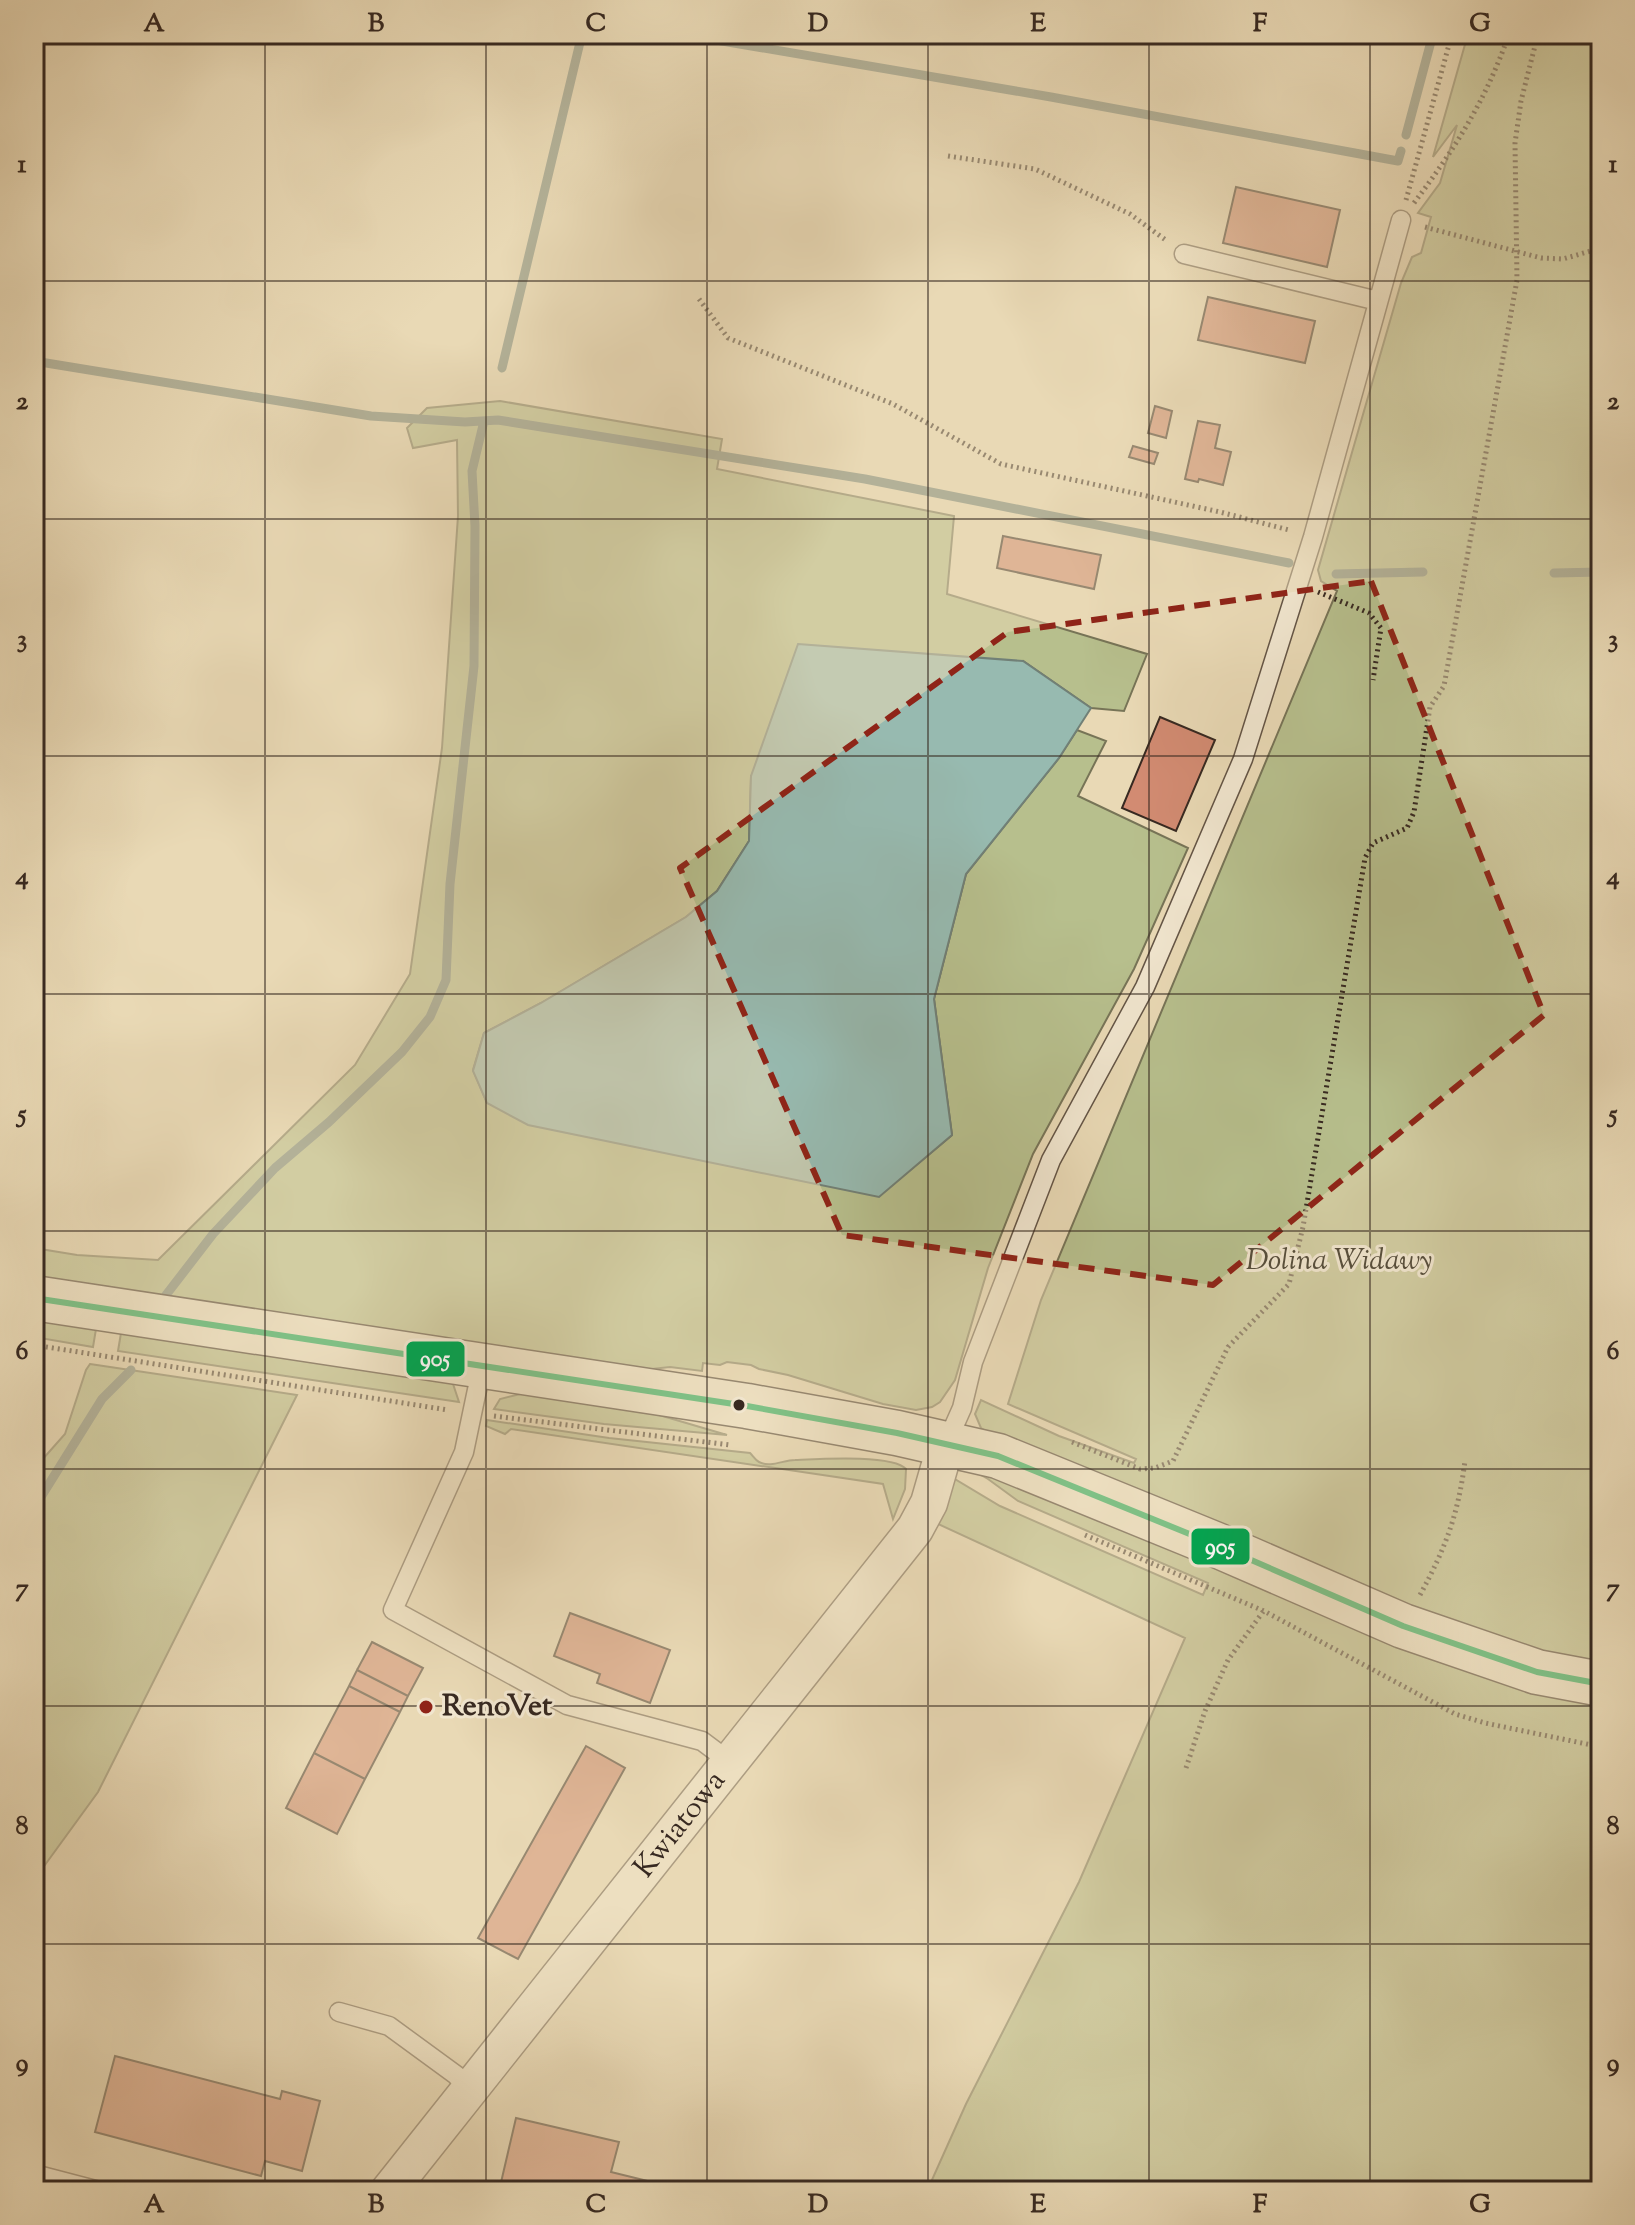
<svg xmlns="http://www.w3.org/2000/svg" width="1635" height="2225" viewBox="0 0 1635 2225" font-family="'Sorts Mill Goudy',serif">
<rect width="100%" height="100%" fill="#e9d9b5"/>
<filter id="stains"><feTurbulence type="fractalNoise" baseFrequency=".0025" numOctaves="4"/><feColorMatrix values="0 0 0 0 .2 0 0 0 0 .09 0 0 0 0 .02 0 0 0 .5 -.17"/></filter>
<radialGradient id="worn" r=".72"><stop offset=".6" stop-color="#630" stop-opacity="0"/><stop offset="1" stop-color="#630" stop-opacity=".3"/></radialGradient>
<path fill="#b7bf8d" stroke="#777457" stroke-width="2" d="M1468 34H1601V2191H927L966 2104 1079 1882 1185 1638 936 1523 953 1478 1000 1506 1203 1595 1208 1583 1018 1501 988 1479 967 1467 1002 1442 981 1428 975 1414 981 1400 1059 1436 1134 1463 1136 1459 1008 1404 1041 1300 1337 591 1321 581 1318 570 1401 283 1412 257 1421 253 1431 217 1418 213 1440 183 1457 125 1433 157Z
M500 401 722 439 717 469 954 516 947 594 1147 654 1124 711 1091 708 1023 661 751 776 749 841 717 891 686 917 541 1003 484 1033 473 1070 487 1103 879 1196 952 1135 934 999 966 874 1059 758 1077 730 1106 741 1078 796 1188 848 1134 969 1033 1154 988 1268 955 1380 940 1402 932 1407 916 1410 883 1404 788 1375 759 1369 751 1365 727 1362 720 1365 703 1363 702 1371 670 1367 624 1372 34 1282V1248L77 1255 158 1260 355 1065 410 974 442 748 458 516 457 440 413 448 407 428 427 408Z
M34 1313 96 1329 93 1347 34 1337Z
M125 1327 440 1376 453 1384 459 1402 118 1351 121 1333Z
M90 1364 297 1395 98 1792 34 1880V1469L65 1434 86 1370Z
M533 1391 615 1402 727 1435 604 1424 494 1409 500 1399Z
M487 1420 609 1438 750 1453C753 1456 755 1460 759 1462 771 1468 783 1460 795 1460 818 1459 893 1454 906 1469L905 1489 893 1519 883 1484 511 1429 505 1434 486 1426Z"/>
<path fill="#97bab0" stroke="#718077" stroke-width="2" d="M798 644 1023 661 1091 708 1059 758 966 874 934 999 952 1135 879 1197 528 1125 487 1103 473 1071 484 1033 541 1003 686 917 717 891 749 841 751 776Z"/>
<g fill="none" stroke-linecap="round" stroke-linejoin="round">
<path stroke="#718077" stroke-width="9" d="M681 34 1051 97 1398 161 1401 151
M1406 135 1433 34
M34 361 371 416 465 422 498 420 865 479 1289 563
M502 368 582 34
M1554 573 1601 572
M1336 574 1423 572
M166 1295 213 1234 275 1168 329 1122 402 1052 430 1017 446 980 450 884 474 666 475 526 472 471 484 421
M34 1508 102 1399 131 1370"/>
</g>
<path fill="#d28b72" stroke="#372921" stroke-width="2" d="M1236 187 1340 210 1327 267 1223 243Z
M1208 297 1315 321 1305 363 1198 340Z
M1155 406 1172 411 1166 438 1148 433Z
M1198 421 1220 425 1215 448 1231 452 1223 485 1199 479 1198 482 1185 479Z
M1133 446 1158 453 1154 464 1129 457Z
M1003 536 1101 555 1094 589 997 568Z
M1160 717 1215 740 1176 831 1122 808Z
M570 1613 670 1650 650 1703 597 1683 600 1674 554 1656Z
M372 1642 423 1668 408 1696 357 1670Z
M357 1670 408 1696 400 1712 349 1686Z
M349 1686 400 1712 365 1779 314 1753Z
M586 1746 625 1768 518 1959 478 1938Z
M314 1753 365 1779 337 1834 286 1808Z
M115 2056 280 2099 282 2091 320 2101 302 2171 265 2161 261 2176 95 2132Z
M516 2118 619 2142 611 2172 672 2187 671 2191H499Z"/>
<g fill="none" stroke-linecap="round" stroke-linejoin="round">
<defs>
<path id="lane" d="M1184 254 1378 301
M482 1366 464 1452 393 1610 567 1705 702 1741 730 1762
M946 1444 962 1408 973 1362 1051 1160 1145 987 1243 759 1313 537 1401 220
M339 2012 389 2026 456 2075 470 2090
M34 2174 99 2191"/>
<g id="street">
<path id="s1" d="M389 2191 915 1529 929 1503 946 1444"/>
</g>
<path id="secondary" d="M34 1298 747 1406 897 1433 998 1456 1219 1546 1403 1626 1537 1672 1601 1684"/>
</defs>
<use href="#lane" stroke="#645546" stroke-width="21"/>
<use href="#street" stroke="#645546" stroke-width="39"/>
<use href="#secondary" stroke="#372921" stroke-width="47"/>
<path stroke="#372921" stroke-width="5" stroke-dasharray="2 4" stroke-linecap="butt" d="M948 156 1035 169 1130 214 1167 241
M1406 200 1452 34
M1414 203C1456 147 1486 100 1509 34
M1425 227 1541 258 1563 259 1601 248
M699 299 728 338 893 404 1001 464 1220 512 1289 530
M1318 592 1369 613 1381 628 1373 680
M34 1345 448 1410
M494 1416 730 1445
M1072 1442 1140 1469 1155 1468 1173 1461 1228 1347 1289 1284 1303 1227 1365 858 1373 843 1407 828 1414 812 1430 707 1444 686 1517 280 1515 143 1521 101 1538 34
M1085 1535 1264 1611 1455 1714 1485 1723 1601 1747
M1420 1595C1446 1547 1458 1515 1465 1461
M1186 1768 1205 1711 1228 1660 1265 1609"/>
<use href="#lane" stroke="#f1e6cf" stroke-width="18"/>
<use href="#street" stroke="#f1e6cf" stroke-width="36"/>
<use href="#secondary" stroke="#f1e6cf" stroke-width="44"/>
<defs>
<path id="bus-1" d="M34 1298 747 1406 897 1433 998 1456 1219 1546 1403 1626 1537 1672 1601 1684"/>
</defs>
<use href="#bus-1" stroke="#f1e6cf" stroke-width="12"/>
<use href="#bus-1" stroke="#00a651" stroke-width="6"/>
</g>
<path d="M0 0H1635V2225H0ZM1371 581 1544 1015 1213 1285 842 1235 680 868 1008 632Z" fill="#e9d9b5" fill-opacity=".55" fill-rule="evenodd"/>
<path fill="none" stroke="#8f2418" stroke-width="6" stroke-dasharray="16 10" stroke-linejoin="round" d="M1371 581 1544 1015 1213 1285 842 1235 680 868 1008 632Z"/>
<path fill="none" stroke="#372921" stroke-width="2" stroke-opacity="0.55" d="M265 34V2191M486 34V2191M707 34V2191M928 34V2191M1149 34V2191M1370 34V2191M34 281H1601M34 519H1601M34 756H1601M34 994H1601M34 1231H1601M34 1469H1601M34 1706H1601M34 1944H1601"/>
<circle fill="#372921" stroke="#f1e6cf" stroke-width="3" cx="739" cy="1405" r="7"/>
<circle fill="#8f2418" stroke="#f1e6cf" stroke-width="3" cx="426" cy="1707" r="8"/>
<g text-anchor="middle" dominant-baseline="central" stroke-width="6" stroke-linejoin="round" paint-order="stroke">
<g font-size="30" font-style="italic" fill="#574e3c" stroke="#f1e6cf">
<text x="1339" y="1261">Dolina Widawy</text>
</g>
<g font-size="30" font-weight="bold" fill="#372921" stroke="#f1e6cf" text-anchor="start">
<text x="442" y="1707">RenoVet</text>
</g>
<g font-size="30" fill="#372921" stroke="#f1e6cf">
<text stroke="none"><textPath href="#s1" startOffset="468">Kwiatowa</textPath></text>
</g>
</g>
<g stroke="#f1e6cf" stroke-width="3">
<rect x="405" y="1340" width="61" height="38" rx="8" fill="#00a651"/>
<rect x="1190" y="1527" width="61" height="39" rx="8" fill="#00a651"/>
</g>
<g font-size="22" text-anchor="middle" font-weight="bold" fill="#fff">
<text x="435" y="1366">905</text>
<text x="1220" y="1554">905</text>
</g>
<rect width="1635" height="2225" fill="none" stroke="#e9d9b5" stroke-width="88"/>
<rect x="44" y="44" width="1547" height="2137" fill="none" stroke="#372921" stroke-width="3"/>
<g font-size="26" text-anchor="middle" font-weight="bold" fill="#372921">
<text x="154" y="31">A</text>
<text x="376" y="31">B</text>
<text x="596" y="31">C</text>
<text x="818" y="31">D</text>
<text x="1038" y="31">E</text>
<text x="1260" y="31">F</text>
<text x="1480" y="31">G</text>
<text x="22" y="172">1</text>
<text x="1613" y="172">1</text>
<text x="22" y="409">2</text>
<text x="1613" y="409">2</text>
<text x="22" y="647">3</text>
<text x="1613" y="647">3</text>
<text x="22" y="884">4</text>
<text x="1613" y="884">4</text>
<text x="22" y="1122">5</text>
<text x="1613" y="1122">5</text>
<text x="22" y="1359">6</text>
<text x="1613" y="1359">6</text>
<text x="22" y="1596">7</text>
<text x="1613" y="1596">7</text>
<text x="22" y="1834">8</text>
<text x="1613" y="1834">8</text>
<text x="22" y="2071">9</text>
<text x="1613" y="2071">9</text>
<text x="154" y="2212">A</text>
<text x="376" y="2212">B</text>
<text x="596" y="2212">C</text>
<text x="818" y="2212">D</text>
<text x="1038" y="2212">E</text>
<text x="1260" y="2212">F</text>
<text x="1480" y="2212">G</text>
</g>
<rect width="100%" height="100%" filter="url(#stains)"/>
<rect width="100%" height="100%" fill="url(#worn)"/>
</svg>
